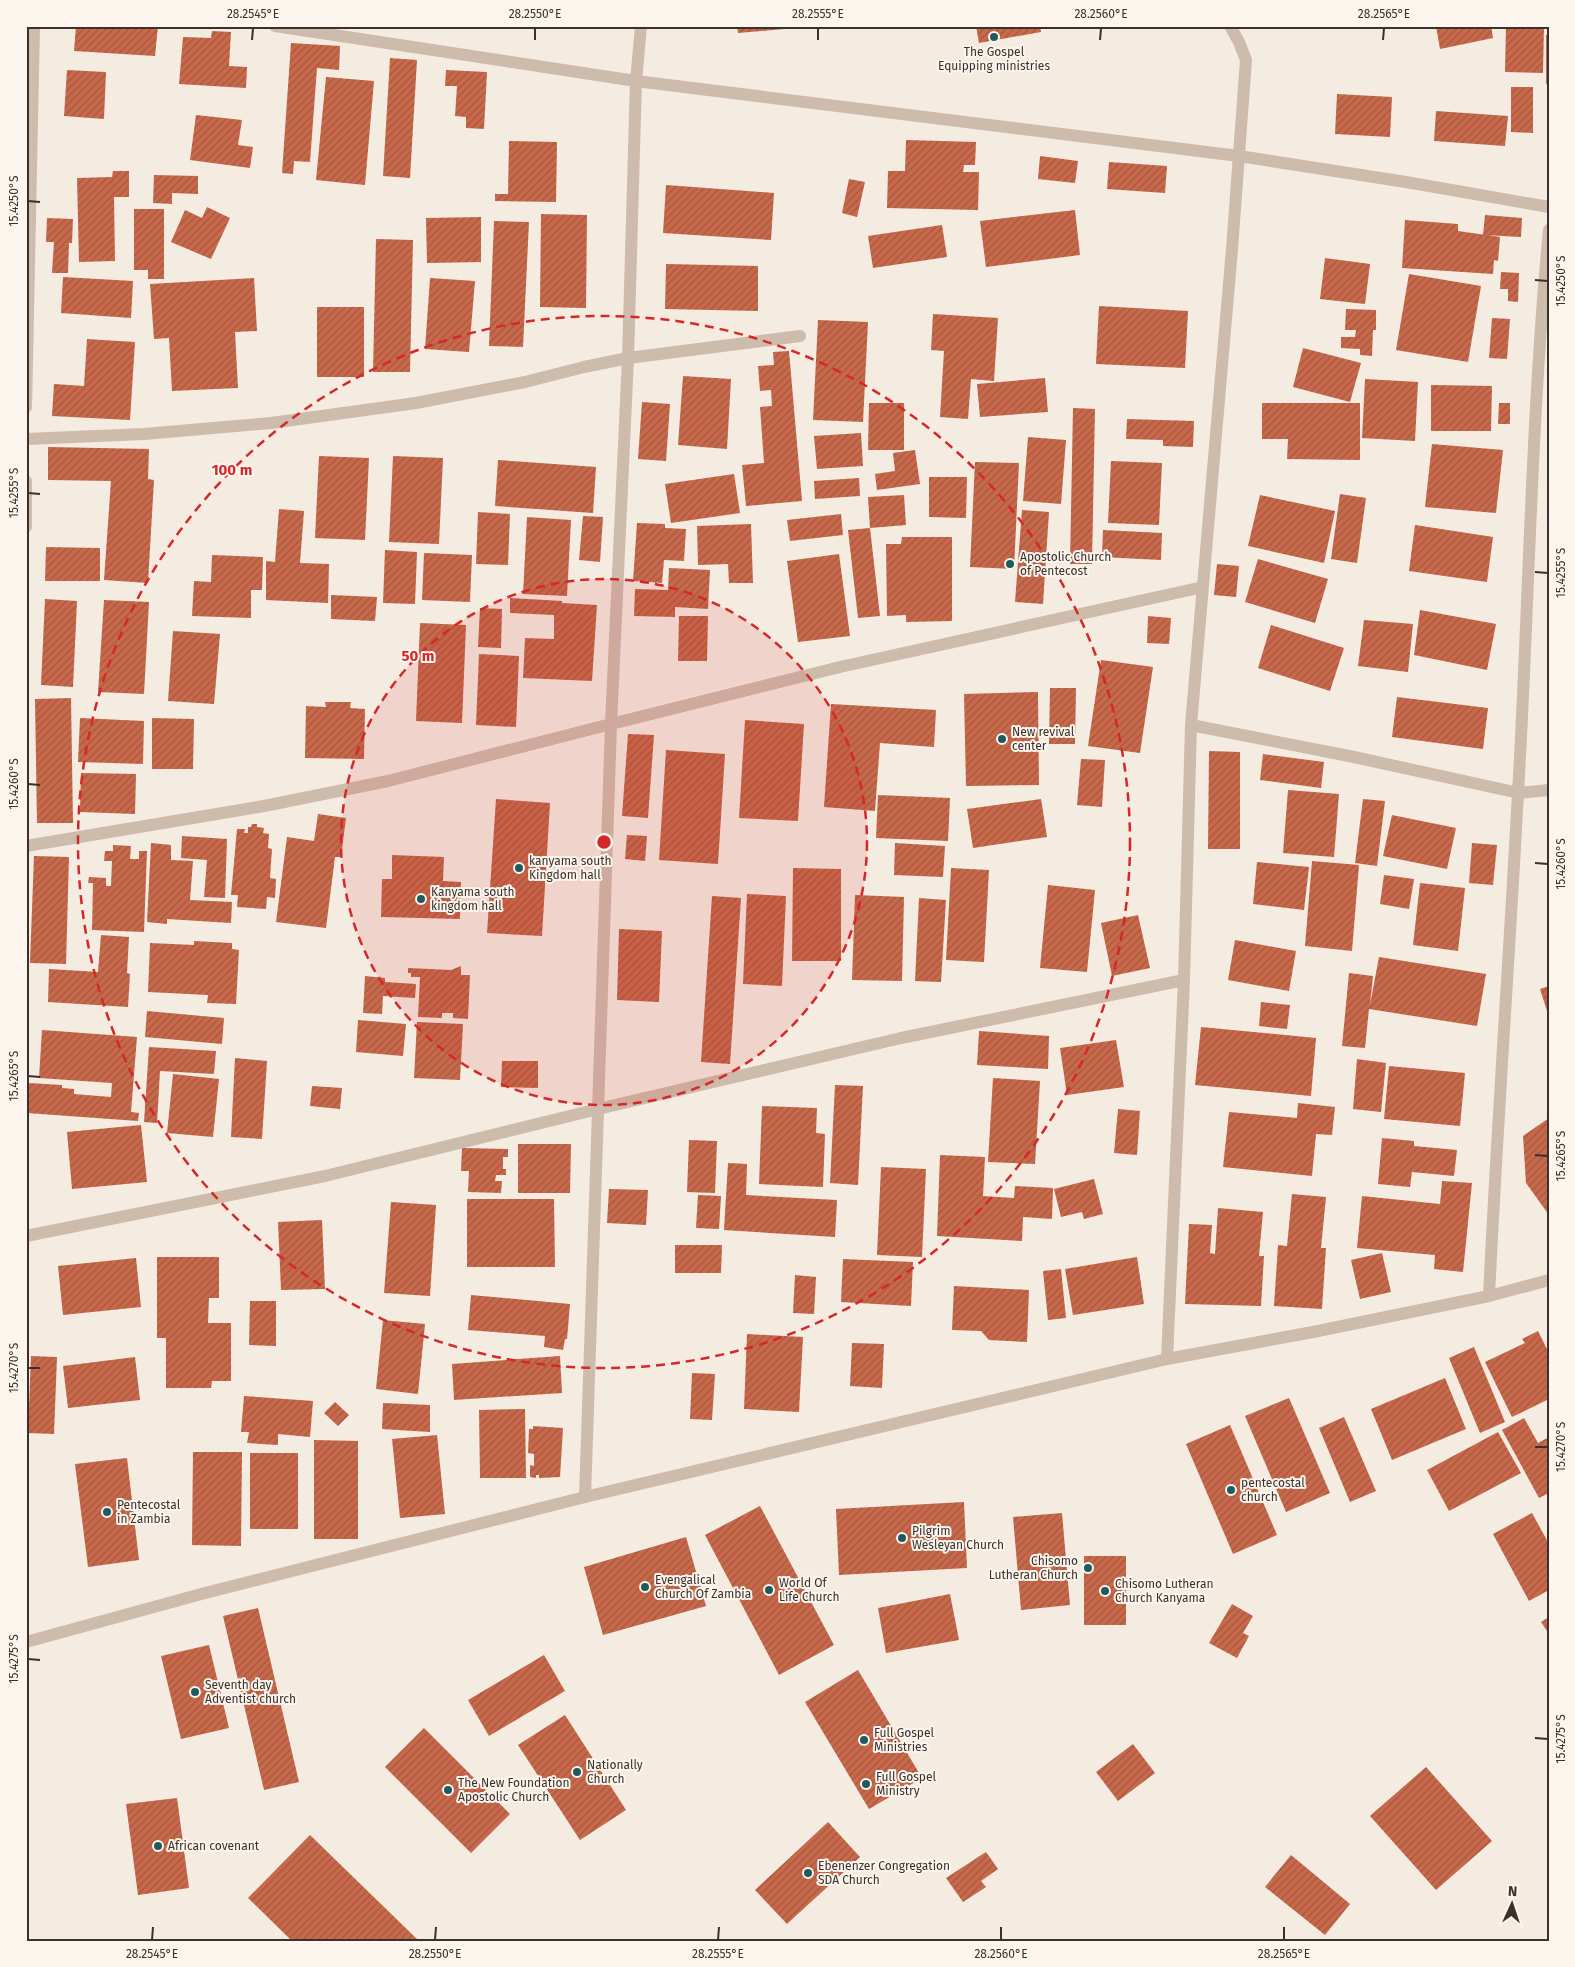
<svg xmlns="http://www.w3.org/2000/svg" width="1575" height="1967" viewBox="0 0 1575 1967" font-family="'Fira Sans',sans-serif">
<defs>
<pattern id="building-hatch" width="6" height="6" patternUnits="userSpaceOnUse" patternTransform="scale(1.25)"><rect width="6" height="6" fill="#c8694b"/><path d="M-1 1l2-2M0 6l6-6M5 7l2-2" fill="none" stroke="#a4573f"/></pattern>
</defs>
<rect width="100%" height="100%" fill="#f4ebe1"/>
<path fill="url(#building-hatch)" d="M76 26H158L155 56 74 51Z
M737 26H795V28L738 33Z
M976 26H1040L1041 32 979 43Z
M1436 26H1491L1493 38 1440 49Z
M1506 26H1544L1543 73 1505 72Z
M212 31 231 32 229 66 247 67 246 88 179 84 183 37 211 38Z
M1546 35H1549V84H1546Z
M291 43 340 46 339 70 317 68 310 162 294 161 293 174 282 173Z
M390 58 417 60 410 178 383 176Z
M67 70 106 72 104 119 64 116Z
M446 70 487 72 484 129 466 128V117L455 116 457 86H445Z
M326 77 374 81 365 185 316 180Z
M1511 87H1533V133L1511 132Z
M1337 94 1392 97 1390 137 1335 134Z
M1436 111 1508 116 1505 146 1434 141Z
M196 115 242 120 238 145 253 147 250 168 190 160Z
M906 140 976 142 975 165H964L963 172H979L978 210 887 208 888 171H905Z
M509 141 557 142 556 202 495 201V194H508Z
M1040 156 1078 161 1075 183 1038 179Z
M1109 162 1167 166 1165 193 1107 189Z
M113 171H129V197H114L115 261 79 262 77 178 112 177Z
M154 175 198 176V194L172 193V204L153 203Z
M849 179 865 182 857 217 842 213Z
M666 185 774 193 771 240 663 233Z
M207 207 230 218 211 259 171 242 185 210 202 218Z
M134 209H164V279H148V270H134Z
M1075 210 1080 255 986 267 980 221Z
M541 214 587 215 586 308 540 307Z
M1485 215 1522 218 1521 237 1483 235Z
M481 217V262L427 263 426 218Z
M47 218 73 219 72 243H69L68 273H52L54 242H46Z
M1405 220 1458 224V231L1500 237 1498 261 1494 260 1493 274 1402 268Z
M494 221 529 222 523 347 489 346Z
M942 225 947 257 873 268 868 236Z
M376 239 413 240 410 372H373Z
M1325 258 1370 264 1365 304 1320 299Z
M666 264 758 266V311L665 309Z
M1501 272 1519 273 1518 302 1508 301V289H1500Z
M1409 274 1481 286 1468 362 1396 350Z
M63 277 133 281 131 318 61 313Z
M254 278 257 331 235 332 238 388 172 391 169 338 154 339 150 284Z
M430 278 475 281 469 352 425 349Z
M1099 306 1188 311 1185 368 1096 364Z
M317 307H364V377H317Z
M1346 309 1376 310V330H1373L1372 356 1360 355V349L1341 348V337H1355L1356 330H1345Z
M933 314 998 318 994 381 971 379 968 419 940 417 944 351 931 350Z
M1492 318 1510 319 1507 359 1489 358Z
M818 320 868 322 863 422 813 420Z
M87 339 135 342 130 420 52 416 54 384 84 386Z
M1303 348 1361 363 1350 402 1293 387Z
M789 351 802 501 746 506 742 465 764 463 760 407 772 406 771 390 760 391 758 366 774 365 773 352Z
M683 376 731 379 727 449 678 445Z
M1045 378 1048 412 980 417 977 384Z
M1365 379 1418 382 1415 441 1362 438Z
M1431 385 1492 386 1491 431H1431Z
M642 402 670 404 666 461 638 459Z
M869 403H904V450H868Z
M1262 403H1360V460L1287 459 1288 439H1262Z
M1499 403H1510V424H1498Z
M1073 408 1095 409 1092 564H1070Z
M1127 419 1194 421 1193 447 1163 446V440L1126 439Z
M861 433 863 466 817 469 814 436Z
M1028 437 1066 440 1061 504 1023 501Z
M1432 444 1503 450 1496 513 1425 507Z
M48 447 149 449 148 479 154 480 148 583 104 580 111 481 48 480Z
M915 450 920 484 877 490 875 474 895 471 893 453Z
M319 456 369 458 365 540 315 538Z
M393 456 443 458 439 544 389 542Z
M498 460 596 467 593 513 495 506Z
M1111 461 1162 463 1159 525 1108 523Z
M975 462 1019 463 1014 569 970 567Z
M734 474 740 513 671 523 665 484Z
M929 477H967L966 518 929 517Z
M859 478 860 496 815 499 814 481Z
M1340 494 1366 498 1357 563 1331 559Z
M904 495 906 525 870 528 868 497Z
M1260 495 1335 511 1324 563 1248 546Z
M279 509 304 511 300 563 329 564 328 603 266 600V561L275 562Z
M1022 510 1049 512 1043 604 1015 602Z
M478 512 510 514 508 565 476 564Z
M841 514 843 535 790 541 787 520Z
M583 516 603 517 600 562 579 560Z
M527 517 571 520 567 596 523 594Z
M637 523 665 524V528L686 529 684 561 664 560 662 583 633 581Z
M751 524 753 583H729L728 564 698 565 697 526Z
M1415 525 1493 537 1487 582 1409 571Z
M870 528 880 616 858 618 848 530Z
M1103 530 1162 533 1161 560 1102 557Z
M902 537H952V621L906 622V615L887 616 886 544H901Z
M46 547 100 548V581H45Z
M385 550 417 552 415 604 383 603Z
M424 553 472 555 470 602 422 600Z
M839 554 850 636 798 642 787 561Z
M212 555 263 557 262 590H251V618L192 616 194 581 211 582Z
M1258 559 1328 579 1315 623 1245 602Z
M1217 564 1239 566 1236 597 1214 595Z
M669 568 710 570 708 609 675 607V617L634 616 635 589 668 590Z
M331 595 377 597 375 621 331 619Z
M510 598 562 601V603L597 605 592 681 523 678 525 638 554 639V615L510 613Z
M45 599 77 601 73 687 41 685Z
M104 600 149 602 144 694 98 692Z
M480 608 502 609 501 648 478 647Z
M1420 610 1496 624 1487 670 1414 655Z
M679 616H708L707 661H678Z
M1148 616 1171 618 1169 644 1147 643Z
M1364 620 1413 624 1408 672 1358 666Z
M420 623 466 625 462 723 416 721Z
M1271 625 1344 648 1330 691 1258 668Z
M173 631 220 634 214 704 168 701Z
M479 654 519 656 516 727 476 725Z
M1101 660 1153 667 1140 753 1088 746Z
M1050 688H1076L1075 744H1049Z
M1038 692 1039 785 966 786 964 694Z
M1397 697 1488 708 1483 749 1392 737Z
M71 698 73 823H37L35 699Z
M325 702H351L350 708 365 709 364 759 305 758 306 706 326 707Z
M831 704 936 710 934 747 880 743 875 811 824 807Z
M80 718 144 721 143 764 78 762Z
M152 718 194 719 193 769H152Z
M745 720 804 724 798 821 739 818Z
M628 734 654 735 648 818 622 816Z
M666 750 725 754 718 864 659 860Z
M1209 751 1240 752V849H1208Z
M1263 754 1324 762 1321 788 1260 780Z
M1081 759 1105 760 1102 807 1077 805Z
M81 773 136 774 135 814 80 812Z
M1288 790 1339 794 1334 857 1283 853Z
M878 795 950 798 948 841 876 838Z
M496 799 550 803 542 936 487 933Z
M1041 799 1047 837 973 848 967 809Z
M1363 799 1385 801 1377 866 1355 863Z
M318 814 346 818 341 857H335L326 928 276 922 287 837 314 841Z
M1392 815 1456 828 1447 869 1383 856Z
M252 824H257V827L264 828 263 833 269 834 268 848 272 849 270 878 276 879 275 898 267 897 266 909 237 907 238 895H231L237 829H245L244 833H248V827H251Z
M627 835 647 836 645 861 625 859Z
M182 836 227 839 225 898 204 897 207 860 181 858Z
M151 843 171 845V860L193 861 190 900 232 902 231 923 167 919V924L147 922Z
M895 843 945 846 943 877 894 875Z
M1472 843 1497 845 1493 885 1469 883Z
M113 845 131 846 130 859H139V851H147L144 932 92 930 93 883H88L89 877 106 878V886H111L112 861H104L105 851H113Z
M392 855 444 857 443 881 461 882 460 919 381 917 382 879H392Z
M34 856 69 857 66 964 30 963Z
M1312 861 1359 865 1352 951 1305 946Z
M1257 862 1309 867 1304 910 1253 904Z
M793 868 841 869V961H792Z
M951 868 989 870 984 962 946 960Z
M1384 875 1414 879 1409 909 1380 904Z
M1420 883 1465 888 1458 951 1413 945Z
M1048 885 1095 890 1087 972 1040 968Z
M747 894 786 896 782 986 743 984Z
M855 895 904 897 902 981 852 980Z
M712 896 741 898 730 1064 701 1062Z
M919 898 946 900 941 982 915 981Z
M1138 915 1150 968 1112 976 1101 923Z
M619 929 662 931 659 1002 617 1000Z
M101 935 129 937 127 973 130 974 128 1007 48 1002 49 969 98 972Z
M1235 940 1296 951 1289 991 1228 980Z
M194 941 232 943V949L239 950 236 1004 207 1003 208 995 148 992 150 943 194 945Z
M1379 957 1486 974 1477 1026 1369 1009 1365 1048 1342 1046 1349 973 1373 976 1370 1005Z
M461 966V975H470L468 1019 453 1018V1013H442V1018L418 1017 420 977H411V973H408V968L451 970Z
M365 976 385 978V982L416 984 415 998 383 996 382 1014 363 1013Z
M1549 986V1014H1548L1540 989Z
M1261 1002 1290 1005 1287 1029 1259 1026Z
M147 1011 224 1018 222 1044 145 1037Z
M358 1020 406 1024 403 1056 356 1052Z
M417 1022 463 1024 460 1080 414 1078Z
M1201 1027 1316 1038 1311 1096 1195 1085Z
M42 1030 137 1037 131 1112 139 1113 138 1121 27 1113 29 1083 62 1085V1088L74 1089V1094L111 1097 112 1083 39 1078Z
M979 1031 1049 1036 1048 1069 977 1065Z
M1116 1040 1124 1087 1067 1095 1060 1048Z
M149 1047 216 1051 214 1074 160 1071 157 1123 144 1122Z
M235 1058 267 1061 262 1139 231 1137Z
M1357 1059 1386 1063 1381 1112 1353 1109Z
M502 1061H538V1088L501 1087Z
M1389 1066 1465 1073 1460 1126 1384 1119Z
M173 1074 219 1079 213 1137 167 1133Z
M993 1078 1040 1081 1035 1164 988 1162Z
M835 1085 863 1086 858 1185 830 1183Z
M312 1086 342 1088 340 1109 310 1106Z
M1298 1103 1335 1107 1332 1135 1316 1134 1312 1176 1223 1167 1229 1112 1297 1118Z
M762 1106 817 1108 816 1133 825 1134 823 1187 759 1184Z
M1118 1109 1140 1111 1137 1155 1114 1153Z
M1549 1118V1215L1526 1183 1523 1136Z
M141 1125 147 1182 72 1189 67 1132Z
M1382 1138 1414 1141V1146L1457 1150 1454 1176 1412 1172 1410 1187 1378 1184Z
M689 1140 717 1141 715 1193 687 1192Z
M518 1144H571L570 1193H518Z
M462 1148 508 1149V1157H503V1169H506V1175H496L495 1181H502L501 1193 468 1192 469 1171H461Z
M940 1155 985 1157 983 1196 1014 1198 1015 1186 1053 1188 1052 1219 1023 1217 1022 1241 937 1236Z
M728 1163 747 1164 746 1195 837 1200 835 1237 724 1230Z
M881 1167 926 1169 922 1257 877 1255Z
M1094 1179 1103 1214 1084 1219 1082 1212 1061 1217 1054 1189Z
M1442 1181 1472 1183 1463 1272 1434 1269 1435 1255 1357 1248 1362 1196 1440 1204Z
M609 1189 648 1190 646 1225 607 1223Z
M1292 1194 1326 1197 1321 1248H1326L1322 1309 1274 1306 1278 1245 1287 1246Z
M698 1195 721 1196 719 1229 696 1228Z
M467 1199H554L555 1267H467Z
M391 1202 436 1205 430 1296 384 1293Z
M1218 1208 1263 1212 1259 1256H1264L1261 1306 1185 1304 1189 1224 1212 1225 1210 1253 1215 1254Z
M322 1220 325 1289 281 1290 278 1222Z
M675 1245H722L721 1273H675Z
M1382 1253 1391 1292 1360 1299 1351 1260Z
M157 1257H219V1298H209L208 1323H231V1381H212L211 1388H166V1338H157Z
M1137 1257 1144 1304 1073 1315 1065 1269Z
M136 1258 141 1307 63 1315 58 1266Z
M843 1259 913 1262 911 1306 841 1302Z
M1061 1269 1066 1318 1048 1320 1043 1271Z
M795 1275 816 1277 814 1314 793 1313Z
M954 1286 1029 1290 1027 1342 989 1340 981 1331 952 1330Z
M471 1295 570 1304 567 1339H565L563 1350 544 1347 545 1336 468 1330Z
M250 1301H276V1346L249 1345Z
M383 1320 425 1324 418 1394 376 1389Z
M1538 1331 1549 1353V1399L1512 1417 1485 1362 1525 1343 1522 1339Z
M747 1334 803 1337 799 1412 744 1409Z
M852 1343 884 1344 882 1388 850 1386Z
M1474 1347 1505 1422 1480 1433 1449 1358Z
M31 1356 57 1357 54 1434 28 1433Z
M560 1356 562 1393 454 1400 452 1364Z
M135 1357 140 1400 68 1408 63 1366Z
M692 1373 715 1374 712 1420 690 1419Z
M1445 1378 1466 1429 1392 1460 1371 1409Z
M244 1396 313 1401 310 1437 278 1434V1445L247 1443 249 1432H241Z
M1289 1398 1330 1493 1286 1512 1245 1416Z
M335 1402 349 1415 338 1426 324 1413Z
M383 1403 430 1405V1432L382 1429Z
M525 1409 526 1478H480L479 1410Z
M1344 1417 1376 1491 1350 1502 1319 1428Z
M1524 1418 1538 1443 1549 1437V1493L1539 1498 1502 1430Z
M1230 1425 1277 1535 1233 1554 1186 1444Z
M533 1426 563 1428 560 1477 539 1478V1475H536V1478L530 1477V1465L534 1466V1454L528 1453 529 1429H533Z
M1498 1432 1521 1473 1449 1511 1427 1470Z
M437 1435 445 1514 400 1518 392 1439Z
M314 1440 358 1441V1539H314Z
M193 1452H242L241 1546 192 1545Z
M250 1453H298V1529H250Z
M127 1458 139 1560 88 1567 75 1464Z
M964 1502 967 1568 839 1575 836 1509Z
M760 1506 834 1645 779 1675 705 1535Z
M1062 1513 1070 1605 1021 1610 1013 1517Z
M1532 1513 1549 1544V1590L1529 1601 1493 1534Z
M686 1537 706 1606 603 1635 584 1567Z
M1084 1556H1126V1625H1084Z
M950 1594 959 1640 886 1653 878 1608Z
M1232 1604 1253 1616 1243 1633 1249 1636 1237 1658 1209 1643Z
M258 1608 299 1782 264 1790 223 1616Z
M1549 1617V1634L1541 1622Z
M209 1645 229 1728 181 1739 161 1656Z
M544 1655 565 1691 489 1736 468 1700Z
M858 1670 922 1778 869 1809 805 1702Z
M565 1715 626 1810 580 1840 518 1745Z
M424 1728 510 1814 471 1853 385 1767Z
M1133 1744 1155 1773 1118 1801 1096 1772Z
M1426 1767 1492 1841 1436 1890 1370 1816Z
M177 1798 189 1888 138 1895 126 1804Z
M828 1822 860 1857 787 1924 755 1890Z
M310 1835 419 1941H292L248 1898Z
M986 1852 998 1869 981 1881 986 1887 963 1902 946 1878Z
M1291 1855 1350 1904 1325 1935 1265 1887Z"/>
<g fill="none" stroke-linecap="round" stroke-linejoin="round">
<path stroke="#cdbbac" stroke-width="12" d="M275 26 636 81 1239 156 1406 182 1549 207
M26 407 34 26
M26 439 144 434 271 423 416 403 525 382 584 367 628 358 800 336
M26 481V527
M1191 725 1354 757 1519 793 1549 790
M26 846 264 806 388 781 611 724 840 667 1203 587
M26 1236 325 1176 598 1109 901 1038 1184 980
M1489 1296C1497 1128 1509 961 1518 793 1529 605 1531 417 1549 230
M1167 1359 1184 980 1191 725 1232 249 1246 60 1239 42 1230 26
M585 1497 611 724 628 358 636 81 641 26
M26 1642 205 1593 585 1497 1167 1359 1313 1332 1489 1296 1549 1280"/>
</g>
<path fill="none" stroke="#3b302b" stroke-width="2" d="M252 40 253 28M535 40V28M818 40V28M1100 40 1101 28M1383 40 1384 28M28 201 40 202M1535 280 1548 281M28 493 40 494M1535 572 1548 573M28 784 40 785M1535 863 1548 864M28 1076 40 1077M1535 1155 1548 1156M28 1368H40M1535 1447H1548M28 1659 40 1660M1535 1738 1548 1739M152 1940 153 1927M435 1940 436 1927M718 1940 719 1927M1001 1940V1927M1284 1940V1927"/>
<circle cx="604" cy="842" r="263" fill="#d62828" fill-opacity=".12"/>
<g fill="none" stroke="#d62828" stroke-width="2.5" stroke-dasharray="9 6">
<circle cx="604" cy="842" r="263"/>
<circle cx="604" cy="842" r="526"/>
</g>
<g fill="#1f5a5e" stroke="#fbf5ee" stroke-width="2">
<circle cx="994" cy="37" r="5"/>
<circle cx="1010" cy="564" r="5"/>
<circle cx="1002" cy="739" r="5"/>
<circle cx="519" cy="868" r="5"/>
<circle cx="421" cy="899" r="5"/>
<circle cx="1231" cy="1490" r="5"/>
<circle cx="107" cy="1512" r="5"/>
<circle cx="902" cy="1538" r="5"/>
<circle cx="1088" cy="1568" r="5"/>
<circle cx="645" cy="1587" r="5"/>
<circle cx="769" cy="1590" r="5"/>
<circle cx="1105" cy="1591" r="5"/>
<circle cx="195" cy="1692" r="5"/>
<circle cx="864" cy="1740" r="5"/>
<circle cx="577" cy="1772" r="5"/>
<circle cx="866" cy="1784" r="5"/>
<circle cx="448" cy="1790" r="5"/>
<circle cx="158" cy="1846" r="5"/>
<circle cx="808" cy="1873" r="5"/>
</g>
<g text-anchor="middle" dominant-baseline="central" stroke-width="4" stroke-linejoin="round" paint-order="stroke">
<g font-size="12" fill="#3b302b" stroke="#fbf5ee" text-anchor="start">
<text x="994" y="52" text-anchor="middle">The Gospel<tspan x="994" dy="14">Equipping ministries</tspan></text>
<text x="1020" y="557">Apostolic Church<tspan x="1020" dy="14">of Pentecost</tspan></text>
<text x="1012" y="732">New revival<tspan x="1012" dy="14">center</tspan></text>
<text x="529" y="861">kanyama south<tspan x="529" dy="14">Kingdom hall</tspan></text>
<text x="431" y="892">Kanyama south<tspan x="431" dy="14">kingdom hall</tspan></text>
<text x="1241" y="1483">pentecostal<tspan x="1241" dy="14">church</tspan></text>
<text x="117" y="1505">Pentecostal<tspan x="117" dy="14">in Zambia</tspan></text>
<text x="912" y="1531">Pilgrim<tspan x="912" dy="14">Wesleyan Church</tspan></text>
<text x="1078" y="1561" text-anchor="end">Chisomo<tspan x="1078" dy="14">Lutheran Church</tspan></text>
<text x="655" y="1580">Evengalical<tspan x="655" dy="14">Church Of Zambia</tspan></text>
<text x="779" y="1583">World Of<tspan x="779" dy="14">Life Church</tspan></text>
<text x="1115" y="1584">Chisomo Lutheran<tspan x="1115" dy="14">Church Kanyama</tspan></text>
<text x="205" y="1685">Seventh day<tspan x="205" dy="14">Adventist church</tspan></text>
<text x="874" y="1733">Full Gospel<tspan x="874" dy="14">Ministries</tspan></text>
<text x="587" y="1765">Nationally<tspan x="587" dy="14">Church</tspan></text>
<text x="876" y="1777">Full Gospel<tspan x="876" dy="14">Ministry</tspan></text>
<text x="458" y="1783">The New Foundation<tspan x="458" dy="14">Apostolic Church</tspan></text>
<text x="168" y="1846">African covenant</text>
<text x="818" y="1866">Ebenenzer Congregation<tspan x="818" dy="14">SDA Church</tspan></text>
</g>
</g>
<circle cx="604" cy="842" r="8" fill="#d62828" stroke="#fbf5ee" stroke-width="2.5"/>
<g font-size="15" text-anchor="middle" font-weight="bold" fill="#d62828" stroke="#fbf5ee" stroke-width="4" stroke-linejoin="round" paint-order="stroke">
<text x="232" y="475">100 m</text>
<text x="418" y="661">50 m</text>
</g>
<rect width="1575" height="1967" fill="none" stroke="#fbf5ee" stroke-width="55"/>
<g transform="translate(1512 1904) rotate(3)" stroke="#fbf5ee" stroke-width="4" paint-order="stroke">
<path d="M0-4L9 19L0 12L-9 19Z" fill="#3b302b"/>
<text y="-8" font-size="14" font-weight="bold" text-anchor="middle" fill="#3b302b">N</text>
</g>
<rect x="28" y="28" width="1520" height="1912" fill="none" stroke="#3b302b" stroke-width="2"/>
<g font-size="12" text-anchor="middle" fill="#3b302b">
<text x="253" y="18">28.2545°E</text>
<text x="535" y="18">28.2550°E</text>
<text x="818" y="18">28.2555°E</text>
<text x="1101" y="18">28.2560°E</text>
<text x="1384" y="18">28.2565°E</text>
<text transform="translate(14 201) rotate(-90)" y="4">15.4250°S</text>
<text transform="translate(1561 281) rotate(-90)" y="4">15.4250°S</text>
<text transform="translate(14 493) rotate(-90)" y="4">15.4255°S</text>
<text transform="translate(1561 573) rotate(-90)" y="4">15.4255°S</text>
<text transform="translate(14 784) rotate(-90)" y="4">15.4260°S</text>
<text transform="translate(1561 864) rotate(-90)" y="4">15.4260°S</text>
<text transform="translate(14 1076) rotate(-90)" y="4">15.4265°S</text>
<text transform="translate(1561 1156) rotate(-90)" y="4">15.4265°S</text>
<text transform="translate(14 1368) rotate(-90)" y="4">15.4270°S</text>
<text transform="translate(1561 1447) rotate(-90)" y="4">15.4270°S</text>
<text transform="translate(14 1659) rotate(-90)" y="4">15.4275°S</text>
<text transform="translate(1561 1739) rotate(-90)" y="4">15.4275°S</text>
<text x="152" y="1958">28.2545°E</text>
<text x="435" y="1958">28.2550°E</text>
<text x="718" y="1958">28.2555°E</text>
<text x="1001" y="1958">28.2560°E</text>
<text x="1284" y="1958">28.2565°E</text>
</g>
</svg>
